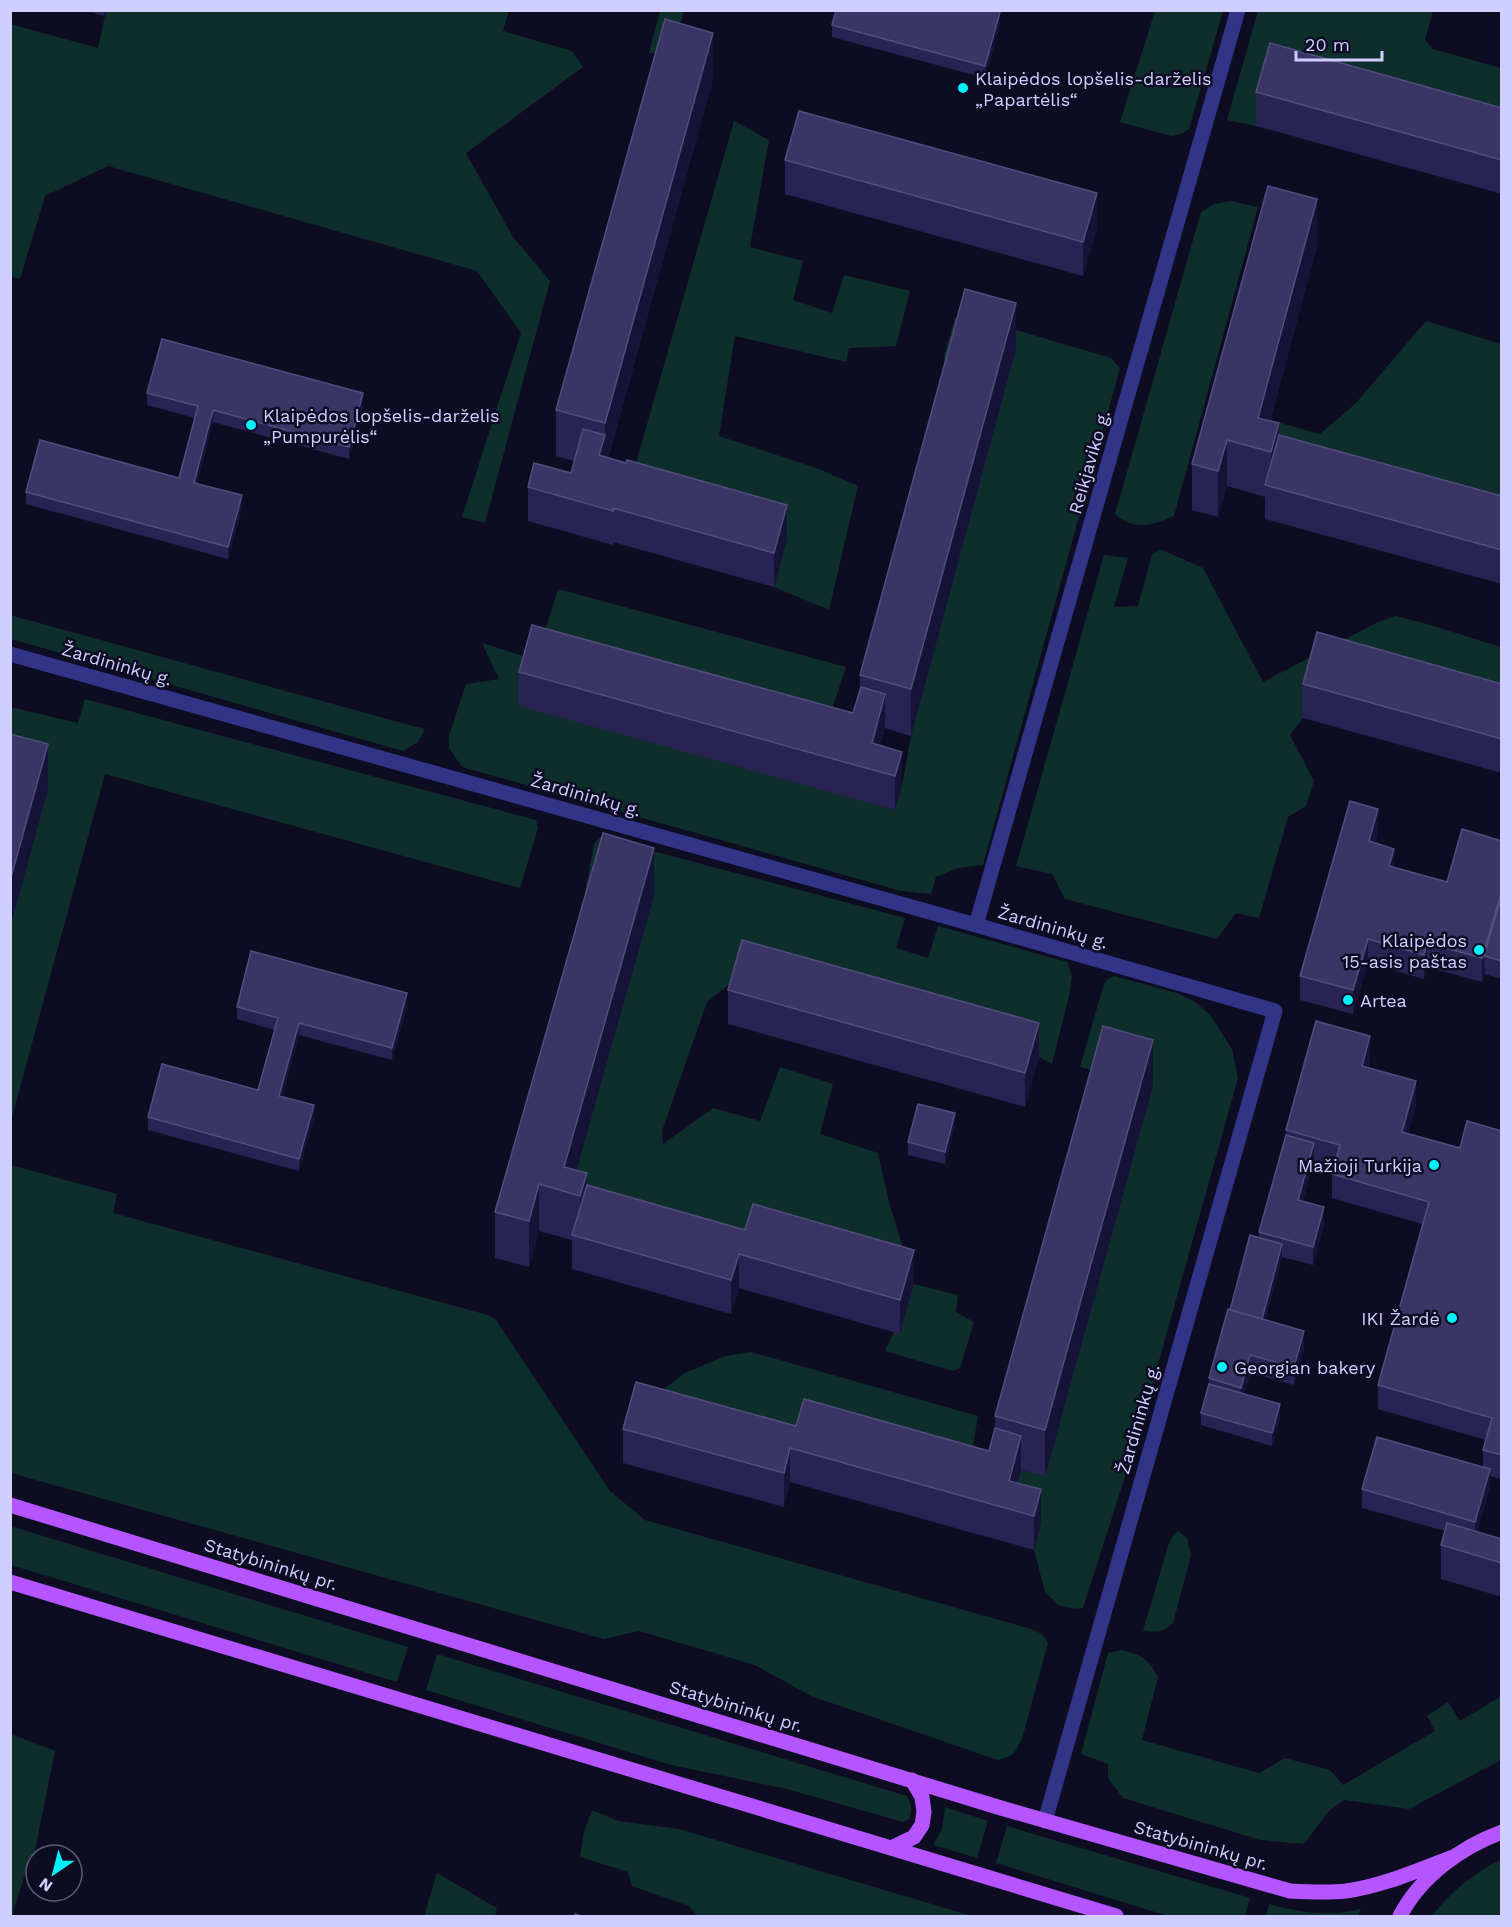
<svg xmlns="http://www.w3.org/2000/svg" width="1512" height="1927" viewBox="0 0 1512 1927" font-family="'Work Sans',sans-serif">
<rect width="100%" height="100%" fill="#0e0c23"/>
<path fill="#0e2e2b" d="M509 10 503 31 572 51 583 67 466 153 513 237 550 281 485 523 462 517 521 333 477 271 108 166 45 196 20 279 11 276 10 24 98 48 106 11Z
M660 11H684L671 55 649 53Z
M1155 11H1223L1189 129 1181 134 1171 136 1120 122Z
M1258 11H1433L1425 40 1433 49 1501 68V142L1270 78 1256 126 1227 120Z
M734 121 769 140 750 247 803 261 793 300 832 313 844 275 910 291 896 346 849 348 846 362 735 336 719 436 819 469 858 486 829 610 774 587 787 539 627 494Z
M1230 201 1258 207 1174 516C1152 525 1135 532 1115 514L1201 212 1214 204Z
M965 315 1111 358 1120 368 983 865 958 868 936 877 931 894 901 891 462 767 449 748V736L466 684 499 679 482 643 532 659 895 810 902 786 911 736 945 365 944 355 955 318Z
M1426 321 1501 344V530L1258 464 1270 420 1320 434 1356 403Z
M1160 549 1203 568 1263 682 1378 622 1395 616 1427 624 1501 647V718H1303L1290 735 1314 781 1306 806 1288 817 1259 918 1236 913 1217 939 1065 899 1052 874 1016 866 1104 555 1128 558 1114 607 1138 606 1152 555Z
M558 589 846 667 829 718 536 660Z
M10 615 402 723 425 729 418 742 403 751 11 639Z
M85 699 536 820 538 828 520 888 105 774 11 1121V707L78 723Z
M600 837 905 918 896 948 928 958 938 926 1067 962 1072 976 1070 992 1052 1064 1039 1057 742 974 707 1002 662 1131 663 1144 713 1108 760 1121 780 1067 833 1084 820 1134 878 1153 889 1202 914 1284 958 1295 956 1312 974 1322 960 1368 953 1371 885 1351 894 1332 900 1334 564 1213 654 895 587 905 585 892 594 844Z
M1114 976 1177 993 1195 1002 1210 1015 1232 1049 1238 1078 1138 1436 1083 1608 1076 1609 1058 1605 1045 1592 1034 1550 1009 1515 1021 1470 1045 1476 1152 1087 1080 1067 1104 984 1108 979Z
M11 1165 117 1194 113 1213 488 1315 496 1320 610 1491 645 1520 1031 1629 1042 1634 1048 1643 1022 1739C1014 1754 1015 1755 998 1760L811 1696 755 1665 639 1631 604 1639 11 1473Z
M751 1352 978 1416 972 1452 644 1404 685 1373 725 1356Z
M10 1526 408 1647 397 1682 11 1565Z
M1178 1531 1187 1538 1191 1555 1173 1623C1163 1633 1156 1632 1143 1631L1168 1546 1173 1535Z
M1122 1650C1143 1656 1147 1657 1158 1677L1142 1740 1259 1773 1285 1758 1330 1770 1343 1785 1435 1731 1427 1716 1448 1702 1460 1721 1500 1697 1501 1760 1409 1809 1344 1800 1329 1811 1304 1844 1260 1840 1123 1798 1108 1778V1764L1081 1754 1108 1653Z
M437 1654 907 1796C911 1804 913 1810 909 1819L903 1822 787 1789 671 1765 426 1690Z
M11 1734 55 1751 33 1860 24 1877 12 1916Z
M945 1807 988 1821 977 1858 933 1845 942 1829Z
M592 1810 618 1821 679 1829 972 1916H697L689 1906 632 1886 628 1872 580 1857 584 1832Z
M1007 1826 1250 1898 1245 1916H1168L996 1863Z
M1501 1860V1916H1432C1451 1892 1474 1872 1501 1860Z
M437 1873 497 1908 495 1916H424Z
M1269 1904C1301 1913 1330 1917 1361 1909L1358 1916H1266Z"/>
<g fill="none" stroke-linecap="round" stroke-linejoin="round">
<path stroke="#323587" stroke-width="15" d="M10 654 976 925 1275 1011 1045 1821
M976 925 1238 10"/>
<path stroke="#b455ff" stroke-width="15" d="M10 1505 1001 1808 1290 1891C1308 1892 1327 1893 1346 1891 1383 1886 1418 1870 1453 1857
M10 1582 1116 1916
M891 1848 914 1837 922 1825 924 1812 922 1797 912 1780
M1400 1916C1420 1877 1461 1847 1502 1832"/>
</g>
<path fill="#292353" d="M85 10H106L104 16Z
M1000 24 985 78 832 37V25Z
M713 79 608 458 787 539 774 587 613 542V545L528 521V487L571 473 574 461 556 456V410Z
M1256 92 1502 108V194L1256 126Z
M785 160 1097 227 1083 276 785 194Z
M1317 246 1270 421 1279 435 1502 496V584L1265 519V497L1227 486 1218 517 1192 510V464Z
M1016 349 911 736 885 728 880 746 902 786 895 810 519 706V672L853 713 860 687V675Z
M147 393 363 405 349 459 213 422 197 483 242 508 228 559 26 504V492L179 478 195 418 147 405Z
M1303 684H1502V773L1303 718Z
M1378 833 1375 843 1394 867 1447 882 1502 841V979L1485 974 1482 982 1427 967 1424 979 1368 963 1353 1014 1300 1000V976Z
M654 895 576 1170 587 1185 914 1284 900 1334 739 1288 731 1314 572 1269V1240L539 1231 529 1267 495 1258V1212Z
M728 990 1039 1057 1025 1107 728 1024Z
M407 1006 392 1060 299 1035 282 1097 314 1117 299 1171 148 1130V1117L258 1090 275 1030 237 1019V1007Z
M1370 1060 1368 1068 1416 1105 1408 1134 1460 1148 1502 1131V1479L1490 1476V1487L1477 1532 1502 1539V1597L1441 1579V1545L1445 1531 1362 1508V1489L1483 1467V1450L1486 1440 1378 1409V1385L1422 1224 1332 1198V1174L1334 1167 1314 1161 1303 1201 1324 1225 1313 1265 1282 1257 1265 1320 1304 1349 1294 1385 1250 1373 1244 1394 1280 1417 1272 1446 1201 1425V1413L1209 1384V1378L1230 1310 1259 1238V1232L1286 1135V1130Z
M1153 1086 1045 1476 1021 1470 1018 1483 1041 1524 1034 1550 790 1482 784 1507 623 1463V1429L796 1426 989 1451 995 1428V1416Z
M955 1126 945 1164 908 1155V1142Z"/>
<path fill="#161238" d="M1000 12V24L985 78V66Z
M713 33V79L599 489V455L605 435V423Z
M1097 193V227L1083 276V242Z
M1317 199V246L1262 449 1258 418Z
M1016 303V349L911 736V689Z
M363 393V405L349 459V447Z
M213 410V422L194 495V483Z
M1279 423V469L1271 487V452Z
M1227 440V486L1218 517V471Z
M242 495V508L228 559V547Z
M787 505V539L774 587V553Z
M885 694V728L874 770 872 743Z
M48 744V790L10 927V881Z
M902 752V786L895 810V776Z
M1378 809V833L1369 865V841Z
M654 848V895L570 1193 564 1167Z
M1394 849V873L1389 866Z
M1502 890V914L1484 956 1485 974 1482 982V958Z
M1368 939V963L1353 1014V990Z
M1427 943V967L1424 979V955Z
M407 993V1006L392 1060V1048Z
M299 1023V1035L279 1108V1096Z
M1039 1023V1057L1025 1107V1073Z
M1370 1036V1060L1362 1090V1066Z
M1153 1040V1086L1045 1476V1430Z
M1416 1081V1105L1402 1156V1132Z
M314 1105V1117L299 1171V1159Z
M955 1113V1126L945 1164V1152Z
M1314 1143V1161L1298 1218V1200Z
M587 1173V1219L580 1237V1196Z
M539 1184V1231L529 1267V1221Z
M1324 1207V1225L1313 1265V1247Z
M1282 1244V1257L1260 1337V1324Z
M914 1250V1284L900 1334V1300Z
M739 1254V1288L731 1314V1280Z
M1304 1331V1349L1294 1385V1367Z
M1250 1355V1373L1241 1406V1388Z
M1280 1404V1417L1272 1446V1433Z
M1021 1436V1470L1011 1509 1009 1481Z
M790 1448V1482L784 1507V1473Z
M1490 1469V1487L1475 1540V1522Z
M1041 1489V1524L1034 1550V1516Z"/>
<path fill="#3b3565" stroke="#524d7e" stroke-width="1.5" d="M836 10H994L1000 12 985 66 832 25Z
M665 19 713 33 605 423 556 410Z
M1270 43 1502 108V160L1256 92Z
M799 111 1097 193 1083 242 785 160Z
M1268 186 1317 199 1258 418 1279 423 1271 452 1227 440 1218 471 1192 464Z
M965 289 1016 303 911 689 860 675Z
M162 339 363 393 349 447 213 410 194 483 242 495 228 547 26 492 40 440 179 478 198 406 147 393Z
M583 429 605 435 599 455 626 463 627 460 787 505 774 553 613 508V511L528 487 534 463 571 473Z
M1279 435 1502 496V550L1265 485Z
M532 625 853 713 861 687 885 694 872 743 902 752 895 776 519 672Z
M1317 632 1502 684V739L1303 684Z
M10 734 48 744 10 881Z
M1350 801 1378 809 1369 841 1394 849 1389 866 1447 882 1462 829 1502 841V890L1482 958 1427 943 1424 955 1368 939 1353 990 1300 976Z
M603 833 654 848 564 1167 587 1173 580 1196 539 1184 529 1221 495 1212Z
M1502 895V961L1484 956Z
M742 940 1039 1023 1025 1073 728 990Z
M251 951 407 993 392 1048 299 1023 279 1096 314 1105 299 1159 148 1117 162 1064 258 1090 278 1018 237 1007Z
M1316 1021 1370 1036 1362 1066 1416 1081 1402 1132 1460 1148 1467 1121 1502 1131V1455L1483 1450 1492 1418 1378 1385 1429 1202 1332 1174 1340 1145 1286 1130Z
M1103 1026 1153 1040 1045 1430 995 1416Z
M918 1104 955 1113 945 1152 908 1142Z
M1286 1135 1314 1143 1298 1200 1324 1207 1313 1247 1259 1232Z
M587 1185 745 1230 753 1204 914 1250 900 1300 739 1254 731 1280 572 1235Z
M1250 1235 1282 1244 1262 1319 1230 1310Z
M1228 1309 1304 1331 1294 1367 1250 1355 1241 1388 1209 1378Z
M636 1382 796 1426 804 1399 989 1451 995 1428 1021 1436 1009 1481 1041 1489 1034 1516 790 1448 784 1473 623 1429Z
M1209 1384 1280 1404 1272 1433 1201 1413Z
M1377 1437 1490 1469 1475 1522 1362 1489Z
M1447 1523 1502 1539V1563L1441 1545Z
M575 1914 585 1917H574Z"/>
<g fill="#00f1f9" stroke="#0e0c23" stroke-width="2">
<circle cx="963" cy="88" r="6"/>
<circle cx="251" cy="425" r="6"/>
<circle cx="1479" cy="950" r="6"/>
<circle cx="1348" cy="1000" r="6"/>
<circle cx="1434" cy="1165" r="6"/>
<circle cx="1452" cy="1318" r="6"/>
<circle cx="1222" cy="1367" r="6"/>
</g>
<g text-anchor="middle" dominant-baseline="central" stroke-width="5" stroke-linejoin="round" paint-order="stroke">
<g font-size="18" fill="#d0ceff" stroke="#0e0c23" text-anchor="start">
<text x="975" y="78">Klaipėdos lopšelis-darželis<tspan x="975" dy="21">„Papartėlis“</tspan></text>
<text x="263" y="415">Klaipėdos lopšelis-darželis<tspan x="263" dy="21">„Pumpurėlis“</tspan></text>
<text x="1467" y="940" text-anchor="end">Klaipėdos<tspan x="1467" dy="21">15-asis paštas</tspan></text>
<text x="1360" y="1000">Artea</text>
<text x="1422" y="1165" text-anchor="end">Mažioji Turkija</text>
<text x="1440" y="1318" text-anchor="end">IKI Žardė</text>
<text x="1234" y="1367">Georgian bakery</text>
</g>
<g font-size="18" fill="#d0ceff" stroke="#0e0c23">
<text transform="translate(1089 462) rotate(-74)">Reikjaviko g.</text>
<text transform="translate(117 664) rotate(16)">Žardininkų g.</text>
<text transform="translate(586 795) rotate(16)">Žardininkų g.</text>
<text transform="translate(1053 927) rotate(16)">Žardininkų g.</text>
<text transform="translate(1138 1419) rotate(-74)">Žardininkų g.</text>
<text transform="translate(271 1564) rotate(17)">Statybininkų pr.</text>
<text transform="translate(736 1706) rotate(17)">Statybininkų pr.</text>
<text transform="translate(1201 1845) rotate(16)">Statybininkų pr.</text>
</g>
</g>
<rect width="1512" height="1927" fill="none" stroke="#d0ceff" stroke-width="24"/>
<g transform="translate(54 1873) rotate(215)"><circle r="28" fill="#0e0c23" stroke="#5c5a7b" stroke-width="1.5"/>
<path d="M0-4.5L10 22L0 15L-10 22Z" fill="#00f1f9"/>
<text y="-9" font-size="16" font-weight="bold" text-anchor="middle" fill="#d0ceff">N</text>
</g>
<path d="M1296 51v9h86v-9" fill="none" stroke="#d0ceff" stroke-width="3"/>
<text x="1305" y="51" font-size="18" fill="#d0ceff" stroke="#0e0c23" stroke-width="4.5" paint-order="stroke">20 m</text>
</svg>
